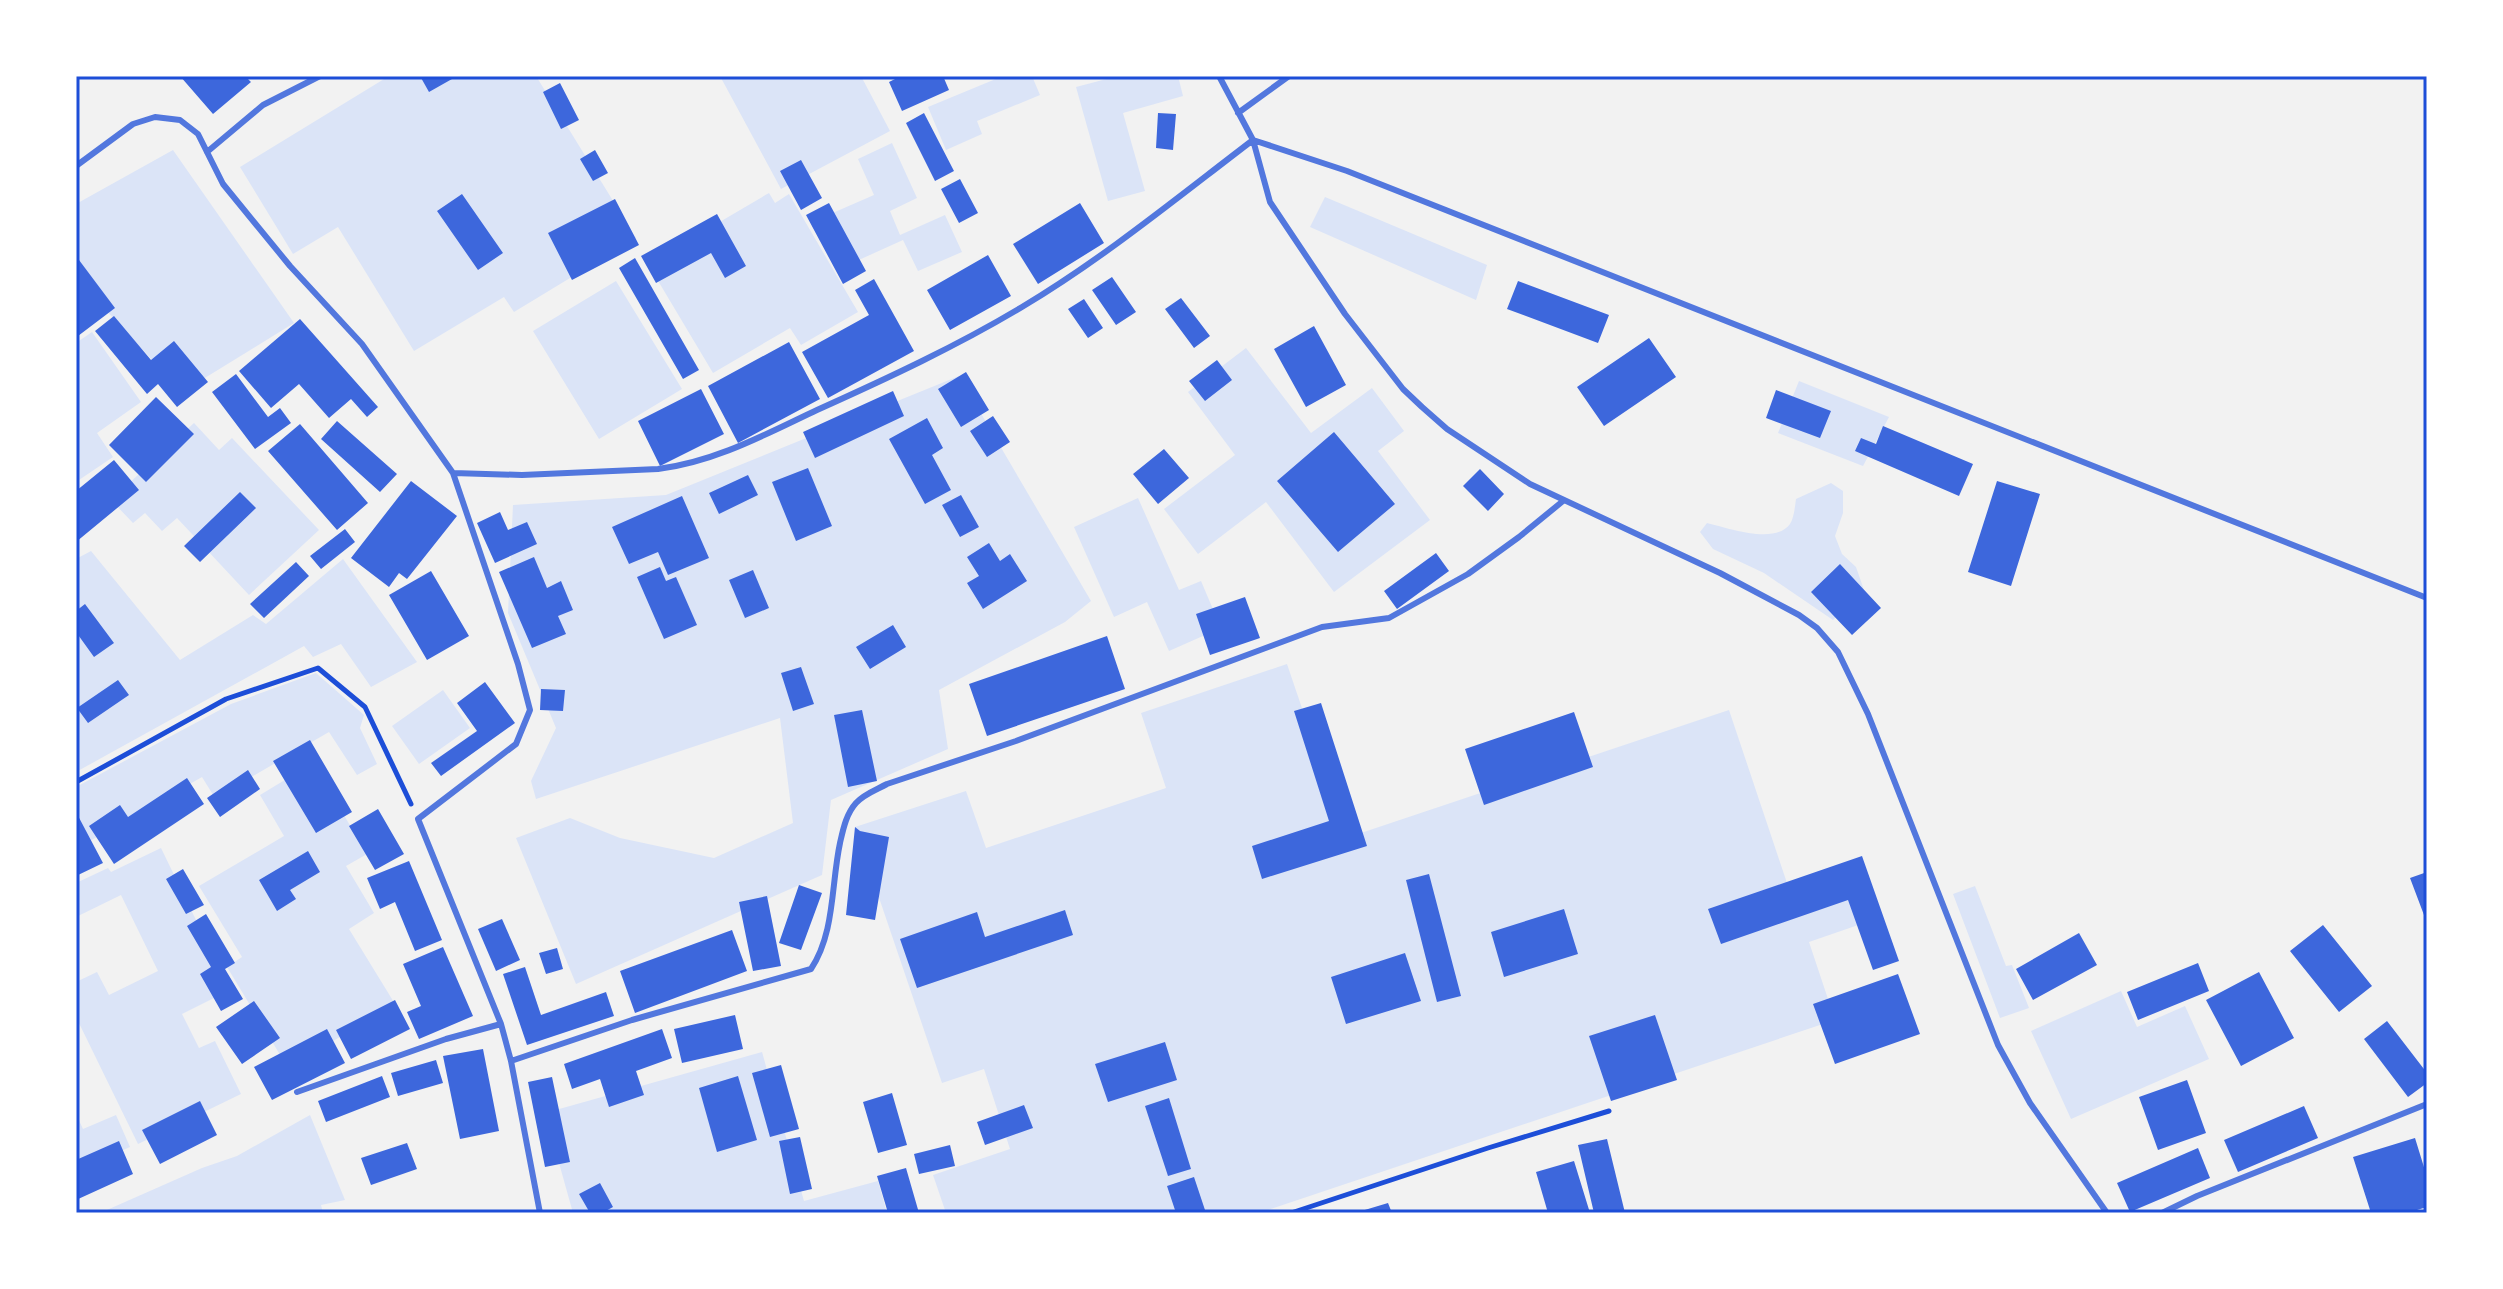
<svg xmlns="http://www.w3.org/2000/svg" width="2503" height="1289" viewBox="0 0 2503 1289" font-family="'Sofia Sans Condensed',sans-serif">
<rect width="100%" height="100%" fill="#f2f2f2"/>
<path fill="#dbe4f7" d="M389 76H536L636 238 514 312 504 297 414 351 338 227 293 254 240 167Z
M720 76H861L890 131 781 189Z
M1003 76H1032L1040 95 977 121 982 134 946 150 928 107Z
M1118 76H1178L1183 96 1123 113 1145 191 1108 201 1076 87Z
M892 143 917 198 890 211 900 235 945 215 962 252 918 271 903 240 850 264 828 215 874 195 858 159Z
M173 150 294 323 182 392 76 278V204Z
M769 193 775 203 789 194 858 312 801 345 790 328 713 373 648 264Z
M1325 197 1487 265 1476 300 1310 227Z
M616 281 682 389 599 439 533 331Z
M92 332 141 402 97 433 113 457 76 482V343Z
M1246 348 1311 433 1372 388 1404 431 1378 451 1430 520 1334 592 1266 502 1198 554 1164 509 1235 455 1188 392Z
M959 376 1091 601 1065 622 939 690 948 749 831 800 822 875 576 984 516 838 570 818 620 838 714 858 793 823 780 718 536 799 531 781 556 728 508 613 513 505 666 495Z
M1799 381 1889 417 1863 466 1778 433Z
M194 423 219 450 232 438 319 530 249 595 177 518 162 531 145 513 133 523 111 500Z
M1831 483 1843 491V513L1835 536 1842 554 1856 567 1864 590 1833 620 1764 573 1713 549 1700 532 1707 523C1728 528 1775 545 1790 524 1794 518 1795 506 1796 499Z
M1138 498 1179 590 1201 581 1221 628 1169 651 1147 602 1114 617 1074 527Z
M91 551 180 660 253 615 266 624 343 559 417 662 371 687 341 644 313 657 304 646 76 772V559Z
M1287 664 1346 838 1729 710 1790 892 1847 873 1864 923 1809 942 1835 1020 1259 1213H946L933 1175 1010 1149 984 1069 942 1083 855 827 966 791 986 848 1166 788 1141 713Z
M316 673 364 715 360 728 377 764 357 775 329 732 215 798 202 777 81 846 76 835V787L231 704Z
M443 690 470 728 419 764 392 726Z
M313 763 367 854 346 866 374 913 349 929 395 1004 288 1068 227 967 242 957 199 886 284 836 260 795Z
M161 848 230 990 182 1014 199 1048 215 1041 241 1094 138 1144 76 1017V982L97 972 109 995 158 971 121 895 76 917V883L108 868 111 872Z
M1975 886 2006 966 2012 965 2029 1008 2000 1018 1953 894Z
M2121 991 2137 1027 2185 1006 2209 1059 2071 1119 2031 1031Z
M762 1052 804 1201 878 1181 887 1213H573L545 1113Z
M76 1114 83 1129 116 1115 130 1147 76 1171Z
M310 1115 345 1200 321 1205 323 1213H100L202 1168 237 1156Z"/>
<path fill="#3d67dc" d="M180 76H245L251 82 213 114Z
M420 76H451L452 79 429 92Z
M901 76H943L949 90 902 111 889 82Z
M560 83 579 120 561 129 543 92Z
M924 113 954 171 935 181 906 123Z
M1158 113 1176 114 1173 150 1156 148Z
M595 150 608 173 593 181 580 159Z
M801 160 822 198 801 210 780 171Z
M960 179 978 213 959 223 941 189Z
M462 194 503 253 478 270 437 211Z
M615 199 639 245 572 280 548 233Z
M829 203 866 271 843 284 806 215Z
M1080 203 1104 243 1038 284 1013 244Z
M717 214 746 266 725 278 711 253 656 283 641 256Z
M988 255 1011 296 950 330 927 290Z
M76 256 115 308 78 336 76 334Z
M635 258 699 370 683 379 619 268Z
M1112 277 1136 312 1116 325 1092 290Z
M874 279 914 351 828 398 802 352 869 315 855 290Z
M1518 281 1609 315 1598 343 1507 309Z
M1181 298 1210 336 1194 348 1165 309Z
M1084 299 1103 328 1088 338 1068 309Z
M114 316 151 360 174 341 208 382 177 407 158 384 147 394 95 331Z
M300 319 378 407 367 417 351 399 329 418 299 384 271 408 239 371Z
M1314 326 1346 385 1306 407 1274 349Z
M1649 338 1676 377 1604 426 1577 387Z
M789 342 820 399 738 443 708 386Z
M1217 360 1232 380 1205 401 1189 381Z
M966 372 989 410 961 427 938 389Z
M236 374 268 417 280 408 291 423 255 449 212 392Z
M701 389 724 434 660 466 638 421Z
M1776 390 1831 411 1820 438 1766 418Z
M893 391 904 416 815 458 803 432Z
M156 397 194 434 146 482 109 445Z
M993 416 1010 442 987 457 970 431Z
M927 418 943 448 932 455 951 490 925 504 889 439Z
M337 421 397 474 380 492 321 439Z
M300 424 368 503 337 530 268 451Z
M1883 426 1973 464 1959 496 1855 451 1861 438 1876 444Z
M1334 432 1395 504 1338 552 1277 481Z
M1164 449 1189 478 1158 504 1133 474Z
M114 460 139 490 76 542V491Z
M808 468 832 526 796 541 772 482Z
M1480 469 1504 494 1488 511 1463 486Z
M748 475 758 495 719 514 709 493Z
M411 481 457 516 407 579 399 573 389 587 351 558Z
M1997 481 2040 494 2011 586 1968 572Z
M240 492 256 508 200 562 184 546Z
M961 495 979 527 960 537 942 505Z
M682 496 709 558 668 575 658 552 629 564 612 527Z
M500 512 508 530 527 522 537 544 495 563 477 523Z
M345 529 355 542 321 569 310 556Z
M989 543 1000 561 1010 554 1027 581 983 609 967 583 979 576 967 557Z
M1436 553 1449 571 1397 609 1384 591Z
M534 557 547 588 561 581 573 610 558 616 566 634 532 648 499 572Z
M296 562 309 576 264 618 250 604Z
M1840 564 1881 608 1852 635 1811 592Z
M660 567 666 581 676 577 697 625 664 639 637 577Z
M753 570 769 608 745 618 729 580Z
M431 571 469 636 427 660 389 595Z
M1245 597 1260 638 1210 655 1196 614Z
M85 604 114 643 94 657 76 632V611Z
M893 625 906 647 870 669 856 647Z
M1107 636 1125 689 987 736 969 684Z
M801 667 814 704 793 711 781 673Z
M118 680 129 695 88 723 77 708Z
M485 682 515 723 441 776 431 763 477 731 457 703Z
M541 689 565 690 563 711 540 710Z
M1321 703 1367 846 1262 879 1252 846 1329 821 1294 711Z
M862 710 877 781 848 787 834 715Z
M1574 712 1593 767 1484 805 1465 749Z
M310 740 352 812 316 833 273 761Z
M248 770 260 789 220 817 207 798Z
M187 778 204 804 114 864 89 826 120 805 128 817Z
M378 809 404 854 375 870 349 826Z
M76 812 103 863 76 876Z
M855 827 860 831 889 837 875 920 846 915Z
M308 851 320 872 290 890 296 899 277 911 259 880Z
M1862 856 1899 961 1873 970 1848 900 1721 944 1708 909Z
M409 861 442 940 415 951 395 902 380 909 367 878Z
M183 869 204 905 186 914 166 879Z
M2427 872V923L2410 878Z
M1429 874 1461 996 1437 1002 1406 880Z
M799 885 822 893 801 950 779 943Z
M767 896 781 966 753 971 739 902Z
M1564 909 1578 954 1504 977 1491 932Z
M1065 910 1073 935 917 988 900 939 977 912 985 937Z
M206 914 235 963 225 969 243 999 221 1011 200 974 211 967 187 926Z
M502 919 520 960 496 971 478 929Z
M2323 925 2372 986 2339 1012 2290 951Z
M732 930 747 971 635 1013 620 971Z
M2079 933 2097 965 2033 1000 2016 969Z
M443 947 473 1016 419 1039 407 1012 421 1006 403 964Z
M557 948 563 969 546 974 539 953Z
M1405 953 1421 1001 1346 1024 1331 977Z
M2198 963 2209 991 2138 1020 2127 992Z
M525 967 541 1015 606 992 614 1016 527 1045 503 974Z
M2259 972 2294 1038 2241 1066 2206 1000Z
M1898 974 1920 1034 1835 1064 1813 1004Z
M395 1000 410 1029 351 1059 336 1030Z
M254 1001 280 1038 242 1064 216 1027Z
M735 1015 743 1049 682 1063 674 1029Z
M1655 1015 1677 1080 1611 1101 1589 1036Z
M2387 1021 2427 1073V1083L2408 1097 2364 1039Z
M327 1029 345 1063 272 1100 254 1067Z
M662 1029 672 1058 636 1071 644 1095 609 1107 600 1079 572 1089 564 1064Z
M1165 1042 1177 1080 1108 1102 1095 1064Z
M483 1049 499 1131 460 1139 443 1056Z
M436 1060 443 1083 398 1096 391 1073Z
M781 1065 799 1129 770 1137 752 1073Z
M382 1076 390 1097 326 1122 318 1101Z
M738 1076 757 1140 717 1152 699 1088Z
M552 1077 570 1162 545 1167 528 1082Z
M2187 1080 2206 1133 2158 1150 2139 1097Z
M892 1093 907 1145 878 1153 863 1102Z
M1169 1098 1191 1169 1168 1176 1145 1106Z
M200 1101 217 1135 160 1164 142 1130Z
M1024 1105 1033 1128 985 1145 977 1122Z
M2304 1106 2318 1138 2238 1172 2224 1140Z
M800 1137 812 1189 790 1194 779 1141Z
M2415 1138 2427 1177V1207L2407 1213H2371L2353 1157Z
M1607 1139 1625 1213H1594L1578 1145Z
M119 1141 133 1174 76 1200V1160Z
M407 1143 417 1169 371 1185 361 1158Z
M950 1145 955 1166 919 1174 914 1154Z
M2198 1148 2210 1178 2130 1212 2117 1183Z
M1574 1161 1590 1213H1548L1536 1172Z
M906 1168 919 1213H888L877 1176Z
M1194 1177 1206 1213H1176L1167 1186Z
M600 1183 613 1207 602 1213H590L579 1194Z
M1388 1203 1392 1213H1358V1212Z"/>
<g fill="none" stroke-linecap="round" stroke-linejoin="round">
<path stroke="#1d4ed8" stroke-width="5" d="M76 782 226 699 318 668 365 707 411 804
M1291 1213 1488 1148 1609 1111"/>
<path stroke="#5277de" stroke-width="6" d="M1219 76 1253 140 1270 202 1345 314 1403 389 1422 407 1447 429 1530 484 1720 573 1799 615 1817 628 1838 652 1868 714 1998 1045 2030 1103 2107 1213
M1238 113 1289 76
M1253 140 1347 171 2427 598
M207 152 263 105 320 76
M76 166 133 124 155 117 180 120 198 134 223 184 290 266 362 344 453 473 518 664 530 710 516 744 418 819 501 1024 511 1061 540 1213
M453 473 522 475 658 469C715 462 766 434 817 410 886 379 957 346 1022 307 1104 258 1178 197 1253 140
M511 1061 632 1020 811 969C835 933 831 885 840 843 843 830 846 814 856 803 864 794 876 790 887 784L1016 741 1322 627 1389 618 1468 574 1519 537 1563 501
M297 1092 446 1039 501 1024
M2162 1213 2197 1196 2427 1104"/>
</g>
<rect width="2503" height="1289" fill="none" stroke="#ffffff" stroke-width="156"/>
<rect x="78" y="78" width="2347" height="1133" fill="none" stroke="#1d4ed8" stroke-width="3"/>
</svg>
